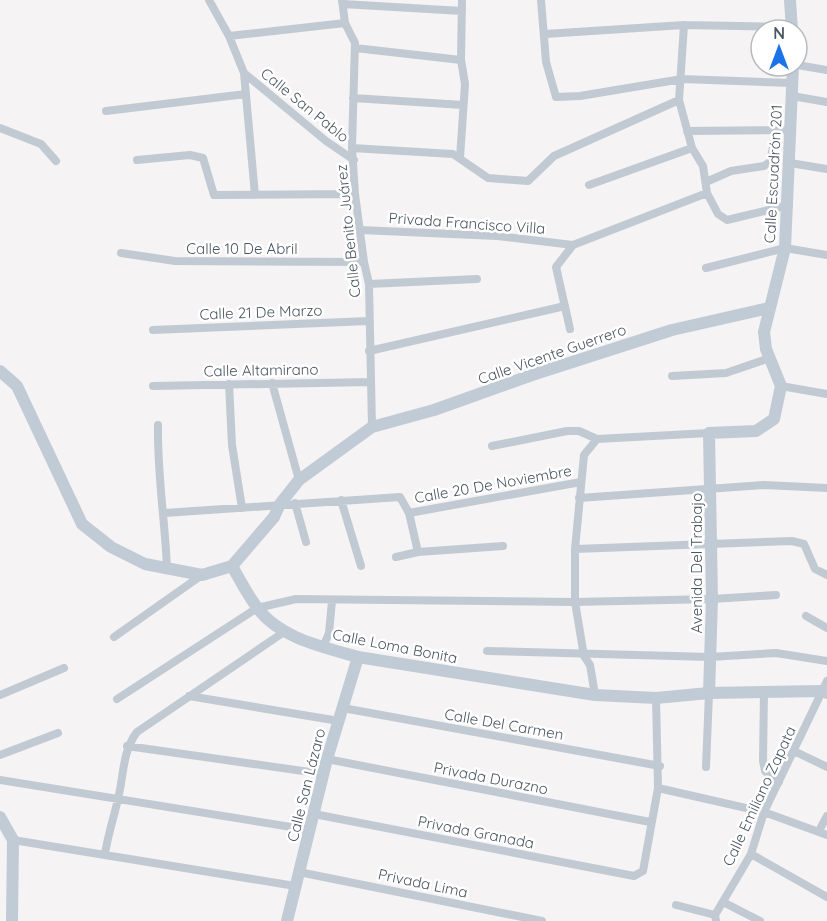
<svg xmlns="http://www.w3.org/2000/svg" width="827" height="921" viewBox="0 0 827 921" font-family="Quicksand,sans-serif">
<rect width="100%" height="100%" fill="#f5f3f3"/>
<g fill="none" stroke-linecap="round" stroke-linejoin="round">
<path stroke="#c1cad2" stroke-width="8" d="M209 0 229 36 244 73 326 141 354 160
M342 0 345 23 355 43 352 148 355 194 364 262 369 284 372 427
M541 0 546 62 556 97 580 96 682 79 793 83
M343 4 462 11
M545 34 684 25 792 27
M229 36 345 23
M355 48 461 60
M797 65 827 70
M244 73 255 195
M792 96 827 102
M353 98 463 105
M106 111 246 94
M0 128 41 144 56 161
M687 131 791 130
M352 148 453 154 488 178 528 181 554 156 679 100
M460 158 465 84 461 60 462 0
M137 160 190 155 203 158 214 195 355 194
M790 163 827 169
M706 182 731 171 764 166 770 162 776 132
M589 185 692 148
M707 193 718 214 727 220 789 205
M360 230 497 236 573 245
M121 253 175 261 364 262
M706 268 785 248 827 255
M369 284 477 279
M570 329 556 267 573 245 707 193 703 166 692 148 679 100 684 25
M153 330 369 321
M369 351 565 306
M672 376 726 373 770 358
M272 383 299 480
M229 384 232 445 242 508
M153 386 369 382
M781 386 827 394
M158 425C157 473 165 520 167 568
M597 439 709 433
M492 446 567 431H579L597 439
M579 498 764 485 827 488
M341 500 361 566
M295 503 306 542
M165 513 400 497 409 513 418 552
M409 513 581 482
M575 549 792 541 804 544 815 569 827 575
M396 557 418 552 503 546
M806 616 827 628
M114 637 202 575
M323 647 329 633 332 601
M487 651 710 657 776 653 827 661
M764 692 763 761 765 771 779 782
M0 695 64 668
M595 695 590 665 584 656 575 602V549L584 455 597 439
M189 696 339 721
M117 699 257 608 296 599 575 602 712 599 776 595
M343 708 660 766
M127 746 324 774
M794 751 827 767
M0 755 58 733
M327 759 650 822
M706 767 709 693
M0 780 310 830
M658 788 764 812 827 835
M314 814 634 876 643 871 658 788 656 698
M819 831 827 816
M13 840 295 886
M105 854C108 834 114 817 118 799 124 775 122 752 137 732L284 632
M751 854 827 897
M299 872 542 921
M723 902 760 921
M676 905 715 915
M716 921 715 915 751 854 764 812 827 681"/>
<path stroke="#c1cbd6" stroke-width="12" d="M790 0 792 30
M0 371 17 386 82 524 111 547 145 564 202 575 232 566
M232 566C240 580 247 594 256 606 278 638 323 647 358 657L595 695 656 698 709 693 823 691 827 693
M232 566 274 517 280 504 299 480 372 427 434 410 532 375 672 330 769 308
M709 693 712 599 709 433 756 431 774 419 781 386 766 349 764 332 785 248 793 66
M0 817 13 840 12 921
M287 921 327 759 358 657"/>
</g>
<g text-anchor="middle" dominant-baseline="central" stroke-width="5" stroke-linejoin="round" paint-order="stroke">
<g font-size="15" fill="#4a5661" stroke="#fff">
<text transform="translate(305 105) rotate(39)">Calle San Pablo</text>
<text transform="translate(773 174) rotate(-87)">Calle Escuadrón 201</text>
<text transform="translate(467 223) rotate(4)">Privada Francisco Villa</text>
<text transform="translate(348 231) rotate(-96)">Calle Benito Juárez</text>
<text x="242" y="248">Calle 10 De Abril</text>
<text transform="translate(261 312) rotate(-2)">Calle 21 De Marzo</text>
<text transform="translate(552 354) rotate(-19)">Calle Vicente Guerrero</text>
<text transform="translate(261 370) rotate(-1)">Calle Altamirano</text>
<text transform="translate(493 484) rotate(-10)">Calle 20 De Noviembre</text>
<text transform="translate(696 563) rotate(-90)">Avenida Del Trabajo</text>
<text transform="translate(395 646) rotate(11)">Calle Loma Bonita</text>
<text transform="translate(504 724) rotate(10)">Calle Del Carmen</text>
<text transform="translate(491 778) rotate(11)">Privada Durazno</text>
<text transform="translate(306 785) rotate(-76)">Calle San Lázaro</text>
<text transform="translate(759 796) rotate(-65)">Calle Emiliano Zapata</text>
<text transform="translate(476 832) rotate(11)">Privada Granada</text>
<text transform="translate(423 883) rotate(12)">Privada Lima</text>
</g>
</g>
<g transform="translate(779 48)"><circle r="28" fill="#ffffff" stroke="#b7bbc0" stroke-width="1.5"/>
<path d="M0-4.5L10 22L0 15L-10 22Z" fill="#1a73e8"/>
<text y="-9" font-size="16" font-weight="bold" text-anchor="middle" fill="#4a5661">N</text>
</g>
</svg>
